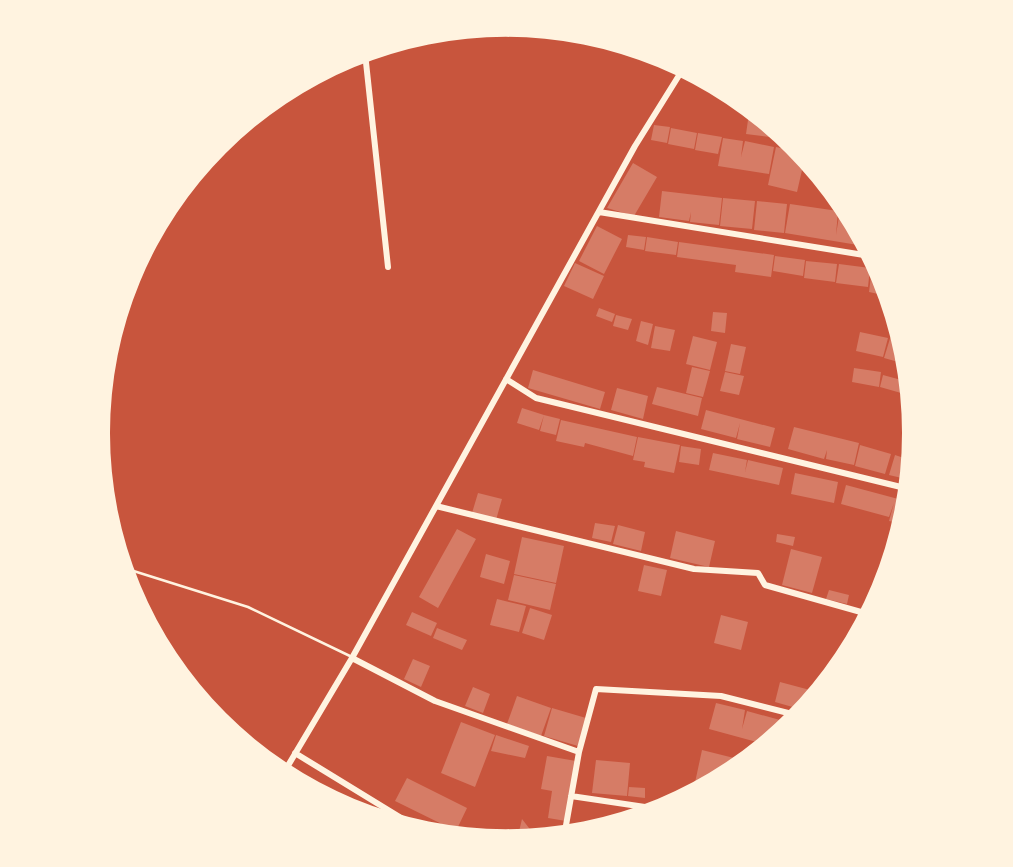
<svg xmlns="http://www.w3.org/2000/svg" width="1013" height="867" viewBox="0 0 1013 867" font-family="Barlow,sans-serif">
<rect width="100%" height="100%" fill="#c8553d"/>
<path fill="#d67c66" d="M749 113 778 133 777 138 746 134Z
M654 125 670 127 667 143 651 140Z
M671 128 697 133 694 149 668 144Z
M698 133 722 137 718 154 695 150Z
M723 138 743 141 741 157 745 141 774 147 769 174 718 166Z
M776 147 801 152 805 157 797 192 768 185Z
M633 163 657 177 634 216 607 208Z
M662 191 722 198 719 225 690 222 691 212 689 221 659 217Z
M723 198 755 201 752 229 720 226Z
M757 201 787 204 784 233 754 230Z
M790 204 838 211 836 235 840 210 864 246 785 233Z
M597 226 622 239 604 274 579 261Z
M628 235 646 237 644 250 626 247Z
M647 237 678 242 676 255 645 251Z
M679 242 774 255 771 277 735 272 736 265 677 257Z
M775 256 805 260 803 276 773 271Z
M806 261 837 264 835 282 804 278Z
M575 263 604 276 593 299 564 286Z
M839 264 870 268 868 287 836 283Z
M872 268 879 269 885 277 888 296 869 292Z
M599 308 615 314 612 322 596 316Z
M713 312 727 313 725 333 711 331Z
M616 315 632 319 628 330 613 326Z
M641 321 653 324 648 345 636 341Z
M655 326 675 330 670 351 651 348Z
M860 332 888 338 883 357 856 351Z
M892 332 896 333 902 363 884 358Z
M693 336 717 342 710 370 686 364Z
M731 344 746 347 740 374 725 371Z
M692 367 710 371 703 397 686 393Z
M854 368 881 372 879 387 852 382Z
M533 370 605 392 600 409 528 388Z
M725 372 744 376 739 395 720 391Z
M883 375 905 381 908 395 880 387Z
M657 387 702 398 698 416 652 404Z
M617 388 648 396 643 419 611 410Z
M522 408 544 415 539 430 517 423Z
M706 410 775 428 770 447 737 439 740 423 736 438 701 429Z
M544 415 560 419 556 435 540 431Z
M561 420 637 437 633 456 585 443 584 447 556 441Z
M794 427 859 443 854 465 826 459 827 450 824 459 788 449Z
M638 437 680 445 674 473 644 467 645 462 633 460Z
M860 445 891 454 885 474 855 466Z
M681 446 701 449 699 465 679 462Z
M713 453 747 460 745 472 748 460 783 468 779 485 709 470Z
M895 455 910 460 906 479 889 475Z
M795 473 838 482 834 503 791 494Z
M846 485 902 500 898 523 889 521 894 503 889 517 841 504Z
M478 493 502 499 496 520 472 513Z
M595 523 615 526 611 542 592 538Z
M618 525 645 532 641 551 613 544Z
M457 529 476 539 438 608 419 597Z
M676 531 715 541 709 567 670 558Z
M777 534 795 537 793 546 776 542Z
M522 537 564 546 556 583 514 574Z
M791 549 822 557 812 593 782 585Z
M486 554 510 561 504 584 480 577Z
M644 565 667 570 661 596 638 591Z
M514 575 556 584 550 610 508 600Z
M829 590 849 595 847 604 826 599Z
M497 599 526 606 519 632 490 625Z
M530 608 552 615 544 640 522 633Z
M412 612 437 623 431 636 406 625Z
M721 615 748 622 741 650 714 643Z
M437 628 467 640 462 650 433 638Z
M413 659 430 666 421 687 404 679Z
M780 682 810 690 817 691 806 708 807 698 803 710 775 702Z
M473 687 490 694 483 713 465 706Z
M517 696 551 708 541 736 507 724Z
M716 703 745 710 742 729 747 711 780 720 776 736 764 744 709 729Z
M552 708 586 718 578 746 544 736Z
M461 722 495 735 475 787 441 773Z
M496 735 529 746 525 758 491 751Z
M702 750 734 758 732 765 693 792Z
M547 756 576 761 566 821 548 818 552 791 541 789Z
M596 760 630 763 627 796 592 793Z
M407 778 467 808 456 831 395 801Z
M629 787 645 788V798L628 796Z
M357 802 384 816 382 818 352 812Z
M522 819 536 837 517 840Z"/>
<g fill="none" stroke-linecap="round" stroke-linejoin="round">
<path stroke="#fff3e0" stroke-width="2.5" d="M98 436 100 423
M124 568 248 607 352 657"/>
<path stroke="#fff3e0" stroke-width="6" d="M365 53 388 267
M599 212 870 256
M506 379 536 398 905 488
M436 506 694 569 758 573 765 585 868 614
M352 658 435 701 579 752
M295 753 411 824
M286 769 352 658 635 146 683 69
M571 796 665 810
M565 831 579 752 596 689 721 696 800 716"/>
</g>
<path d="M0 0H1013V867H0ZM110 433a396 396 0 1 1 792 0a396 396 0 1 1-792 0Z" fill="#fff3e0" fill-rule="evenodd"/>
</svg>
